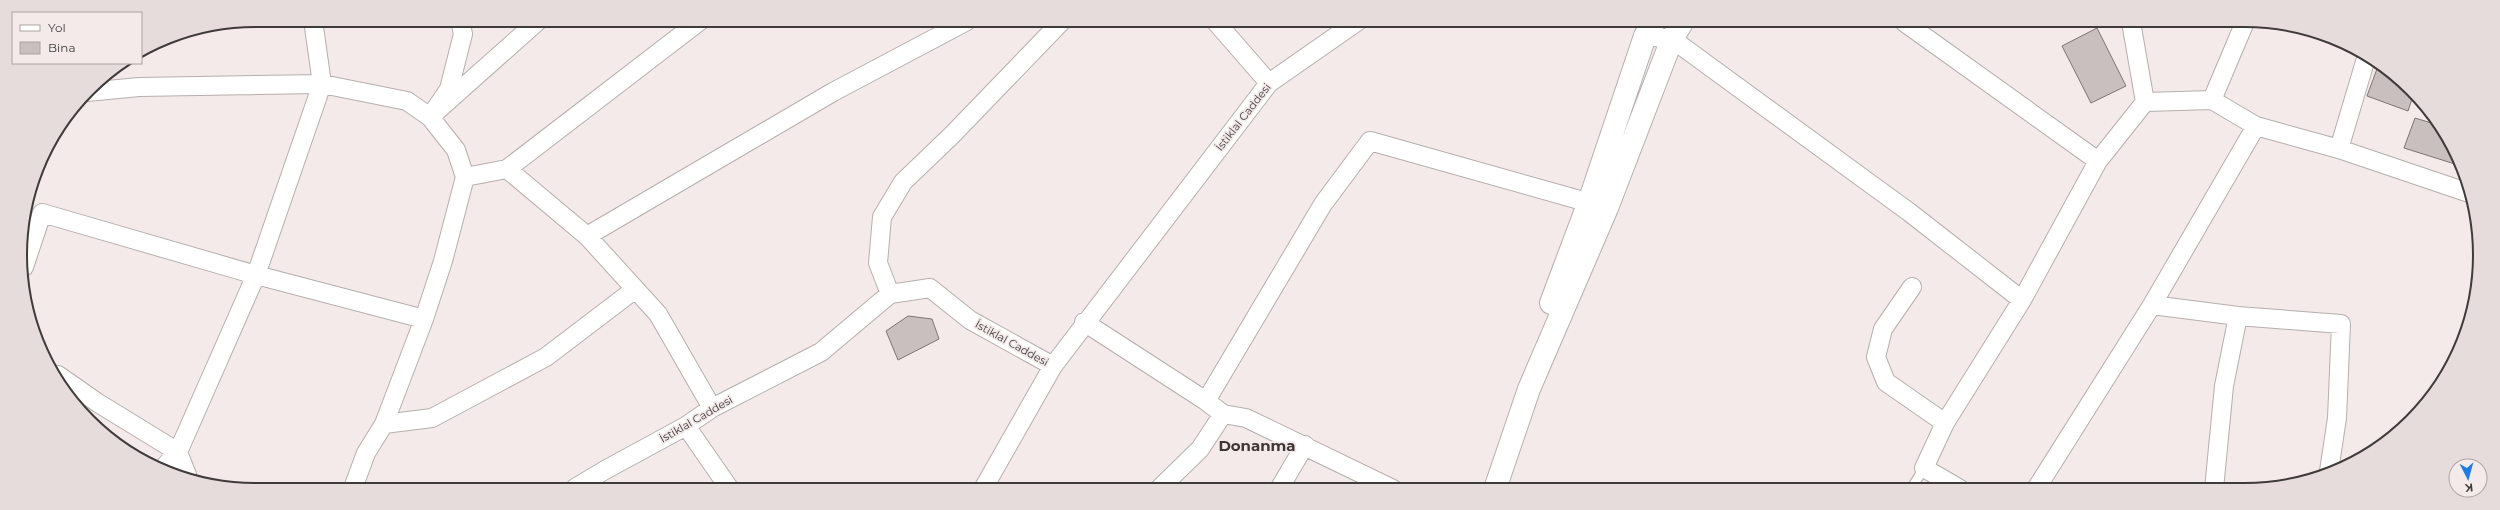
<svg xmlns="http://www.w3.org/2000/svg" width="2500" height="510" viewBox="0 0 2500 510" font-family="Montserrat,sans-serif">
<rect width="100%" height="100%" fill="#f3eae9"/>
<path fill="#c8bfbe" stroke="#7d7574" d="M2097 28 2126 86 2091 103 2062 46Z
M2378 66 2413 96 2408 111 2367 96Z
M2415 118 2438 125 2458 165 2404 148Z
M908 316 932 319 939 339 898 360 886 331Z"/>
<g fill="none" stroke-linecap="round" stroke-linejoin="round">
<defs>
<path id="service" d="M1911 489 1924 468"/>
<path id="minor" d="M460 20 463 34 449 89 430 117 539 20
M1215 21 1269 83
M1904 22 2098 161
M2131 22 2145 102
M1645 36 1672 39 1909 212 2022 300
M87 92 139 87 322 84 407 101 430 117 456 150 465 177 443 261 424 319 384 424 366 453 353 488
M2212 100 2256 126 2339 149 2472 194
M2339 149 2367 55
M507 169 587 236 658 314 712 408
M465 177 507 169 701 20
M587 236 833 92 967 21
M24 267 42 213 256 275 424 319
M1912 287 1883 329 1876 357 1886 382 1945 423
M890 294 878 263 882 217 903 182 952 135 1062 21
M2152 305 2256 126
M1084 322 1206 401
M58 375 98 403 178 452 187 475
M1223 414 1206 401 1323 204 1370 141 1601 206
M384 424 432 418 546 357 634 290
M686 426 729 488
M164 467 178 452 256 275 322 84 313 20
M575 488 605 470 686 426 712 408 821 352 890 294 930 288 970 320 1053 366 1269 83 1358 21
M983 489 1053 366
M1159 489 1200 449 1223 414 1246 418 1393 489
M1279 489 1305 445
M1960 489 1924 468 1945 423 2022 300 2098 161 2145 102 2212 100 2245 22
M2036 489 2152 305 2238 316 2341 324 2337 418 2329 471
M2214 489 2224 386 2238 316"/>
<path id="tertiary" d="M1551 303 1589 202 1645 36 1655 21
M1495 489 1529 389 1607 208 1672 39 1683 21"/>
</defs>
<use href="#service" stroke="#b7aeae" stroke-width="11"/>
<use href="#minor" stroke="#b7aeae" stroke-width="20"/>
<use href="#tertiary" stroke="#b7aeae" stroke-width="24"/>
<use href="#service" stroke="#fff" stroke-width="9"/>
<use href="#minor" stroke="#fff" stroke-width="18"/>
<use href="#tertiary" stroke="#fff" stroke-width="22"/>
</g>
<g text-anchor="middle" dominant-baseline="central" stroke-width="3.5" stroke-linejoin="round" paint-order="stroke">
<g font-size="11" fill="#3f3b3b" stroke="#f3eae9">
<text transform="translate(1243 117) rotate(-52)">İstiklal Caddesi</text>
<text transform="translate(1012 343) rotate(29)">İstiklal Caddesi</text>
<text transform="translate(696 419) rotate(-30)">İstiklal Caddesi</text>
</g>
<g font-size="15" font-weight="bold" fill="#3d3635" stroke="#f3eae9">
<text x="1257" y="445">Donanma</text>
</g>
</g>
<path d="M0 0H2500V510H0ZM255 27H2245A228 228 0 0 1 2473 255V255A228 228 0 0 1 2245 483H255A228 228 0 0 1 27 255V255A228 228 0 0 1 255 27Z" fill="#e5dcdb" fill-rule="evenodd"/>
<path fill="none" stroke="#3f3b3b" stroke-width="2" d="M255 27H2245A228 228 0 0 1 2473 255V255A228 228 0 0 1 2245 483H255A228 228 0 0 1 27 255V255A228 228 0 0 1 255 27Z"/>
<rect x="12" y="12" width="130" height="52" fill="#f3eae9" stroke="#aba4a3"/>
<rect x="20" y="25" width="20" height="6" fill="#ffffff" stroke="#aba4a3"/>
<text x="48" y="32" font-size="12" fill="#3f3b3b">Yol</text>
<rect x="20" y="42" width="20" height="12" fill="#c8bfbe" stroke="#aba4a3"/>
<text x="48" y="52" font-size="12" fill="#3f3b3b">Bina</text>
<g transform="translate(2468 478) rotate(174)"><circle r="19" fill="#f3eae9" stroke="#aba4a3"/>
<path d="M0-3L7 15L0 10L-7 15Z" fill="#1d7ce5"/>
<text y="-6" font-size="11" font-weight="bold" text-anchor="middle" fill="#3f3b3b">K</text>
</g>
</svg>
